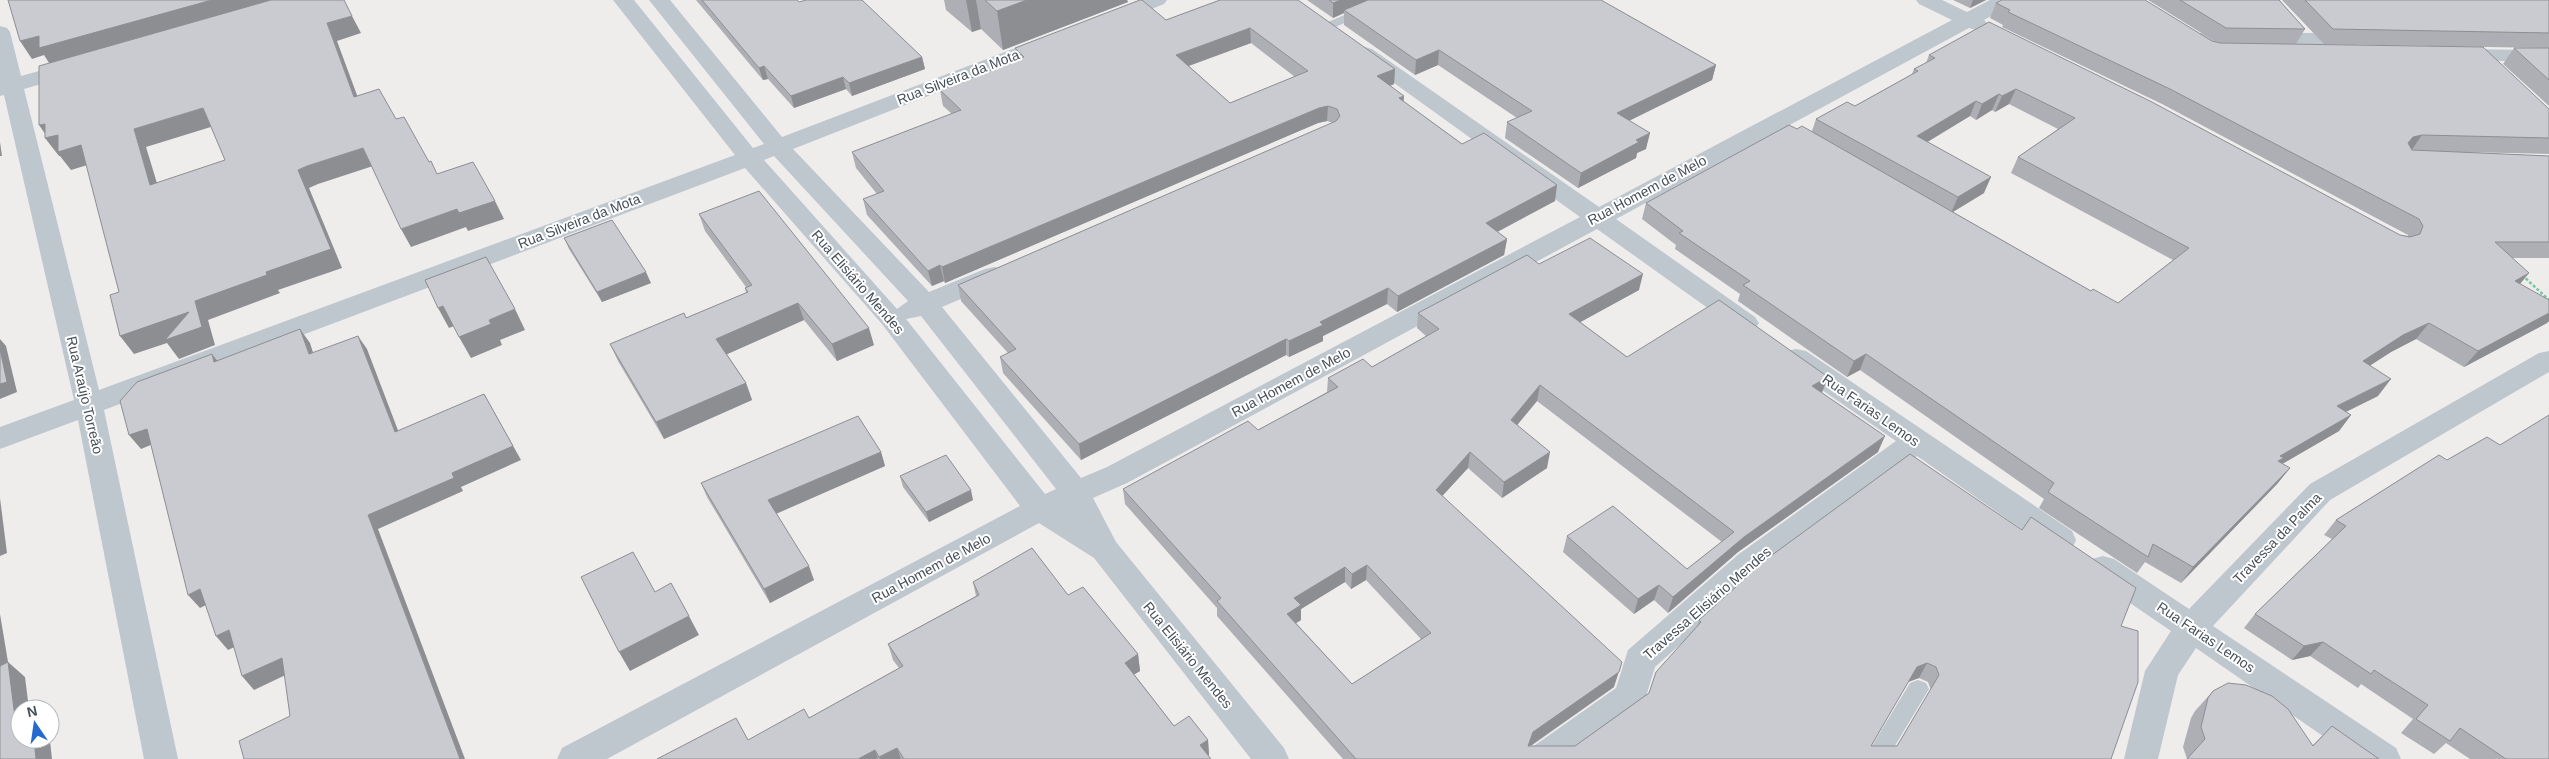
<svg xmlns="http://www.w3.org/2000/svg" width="2549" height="759" viewBox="0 0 2549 759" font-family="Arial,sans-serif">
<rect width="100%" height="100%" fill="#efecec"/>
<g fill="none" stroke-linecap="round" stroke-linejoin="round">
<path stroke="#77c6a2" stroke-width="2.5" stroke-dasharray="3 2" stroke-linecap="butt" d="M2522 275 2549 300"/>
<path fill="#bec6ce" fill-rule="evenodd" d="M1379 0H1396L1331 29 1326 30 1319 26Z
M1918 680 1926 683 1929 689 1887 759H1864L1910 683Z"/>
<path fill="#bec6ce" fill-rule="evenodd" d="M613 0H634L753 148 764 144 649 0H670L782 137 1044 37 1051 35 1058 37 1061 41 1058 45 793 149 929 292 985 269 994 267 1003 269 1007 275 1003 281 942 307 1081 478 1107 467 1580 217 1358 57 1354 53 1358 49 1365 47 1372 49 1599 207 1952 20 1919 4 1916 0H1942L1967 12 1990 0H2015L2012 4 1984 20 1989 25 1986 29 1979 31 1969 28 1616 219 1755 317 1759 323 1755 329 1746 332 1737 329 1597 229 1127 483 1093 498 1116 542 1284 748 1289 759H1251L1094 558 1039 523 607 759H557L562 748 1020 506 882 324 745 168 104 410 178 759H144L78 420 0 449V427L74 400 4 95 0 96V26L7 28 10 32 21 76 75 61 83 62 86 67 83 72 24 89 99 390 735 155ZM774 156 908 301 897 309 764 160ZM921 316 1056 489 1045 494 906 319Z
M1139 0H1167L1164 4 1119 22 1112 24 1105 22 1102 18 1105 14Z
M2195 33H2356L2363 35 2366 39 2363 43 2356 45 2188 43 2185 39 2188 35Z
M2455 49 2549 50V62L2447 60 2444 55 2447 50Z
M1796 349 1806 351 2072 531 2076 540 2072 549 2061 552 2050 549 1917 456 1761 572 1655 667 1643 706 1570 759H1526L1531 748 1616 688 1628 650 1739 554 1896 441 1786 365 1782 358 1786 351Z
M2549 351V372L2330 500 2213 626 2396 748 2401 759H2356L2196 648 2178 675 2158 759H2124L2145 671 2171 631 2092 577 2087 568 2092 559 2103 556 2114 559 2189 609 2310 484 2539 353Z"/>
</g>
<path fill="#aeafb4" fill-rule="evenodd" d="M696 0H797L799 2 922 57 925 69 852 96 846 89 794 108 768 79 763 80Z
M944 0H1127L1128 2 1003 50 981 29 972 32 946 10Z
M1220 0 1395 69 1394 84 1390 86 1404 102 1462 144 1555 201 1497 232 1507 239 1504 255 1397 312 1387 304 1323 336V341L1289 357 1286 355 1081 460 1003 373 1000 357 1008 353 961 301 958 285 1333 123 1327 121 1318 123 945 283 944 281 932 286 867 215 863 199 877 194 856 168 852 152 952 114 943 106 940 90 1016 60 1015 48 1166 20ZM1251 43 1295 77 1230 103 1189 66Z
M1307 0H1586L1716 65 1712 80 1629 121 1646 149 1637 153 1636 158 1578 188 1505 138 1507 122 1517 118 1438 65 1415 75 1344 25V13L1333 18Z
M1953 0H1986L1970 8Z
M2148 0H2279L2305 29 2296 44 2219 43 2549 109V154L2462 152 2549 156V258H2513L2520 284 2549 300V321L2547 323 2464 367 2416 339 2391 352 2370 365 2378 396 2346 412 2351 415 2339 431 2282 464 2290 468 2277 484 2181 583 2145 562 2137 573 2039 508 2044 499 1860 370 1847 377 1738 301 1740 294 1675 249 1676 245 1642 219 1646 203 1797 129 1812 131 1816 119 1855 106 1912 74 1914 69 1926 63 1929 55 2400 235 2408 236V235L2162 104 2002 27 2003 25 1990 18 1996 3 2216 42ZM2009 104 2058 129 2018 157 2011 173 2173 260 2118 303 2091 291 1953 212 1984 193 1927 142 1970 116 1976 120 1992 110 1995 112Z
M2282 0H2549V48L2324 44Z
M2514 48H2549V106L2503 64Z
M699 214 874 345 837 361 804 320 727 354 746 383 752 400 664 439 618 361 610 344 686 318 746 293 745 288 746 287 705 231Z
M564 238 651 283 602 302 569 249Z
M1539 264 1639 290 1580 322 1627 357 1828 377 1822 393 1878 452 1738 552 1668 613 1654 600 1634 614 1563 552 1567 536 1687 569 1722 542 1537 401 1517 425 1547 468 1502 498 1468 468 1442 496 1614 687 1531 746H1575L1649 693 1697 627 1699 620 2121 626 2111 759H1343L1217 616V608L1125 504 1123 489 1258 430 1327 392 1328 378 1372 367 1426 336 1417 328 1418 313ZM1366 580 1421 639 1352 684 1296 623 1301 620V609L1345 582 1351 589ZM1919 678 1928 682 1931 690 1897 746H1871L1908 682Z
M881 452 885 466 776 514 814 580 770 603 707 497 701 483Z
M2439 455 2549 759H2470L2446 743 2434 754 2401 733 2413 719 2361 684 2358 688 2310 656 2292 660 2244 628 2255 614 2332 539 2324 535 2336 520Z
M900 476 973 500 929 522 903 487Z
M973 582 1068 595 1138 654 1140 671 1134 674 1174 726 1208 740 1209 755 1208 756 1211 759H657L748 740 809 718 899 668 893 660 888 644 976 596Z
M2213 691 2313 745 2332 726 2379 759H2187L2183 747 2191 718 2195 711Z"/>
<path fill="#8d8e92" d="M212 0H283L51 66 44 55 32 59 20 41 39 36Z
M966 0H976L981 29 972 32Z
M1027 0H1127L1128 2 1003 50 997 11Z
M1341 0H1374L1344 10V13L1333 18V3Z
M1973 0H1986L1970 8Z
M352 16 361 33 337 41 364 114 354 97 327 23Z
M1250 28 1251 43 1177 70 1176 55Z
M1439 50 1438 65 1415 75 1416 60Z
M922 57 925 69 852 96 849 83Z
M1716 65 1712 80 1614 128 1617 113Z
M764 66 768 79 763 80 759 68Z
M1395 69 1394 84 1376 92 1377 76Z
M843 77 846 89 794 108 791 96Z
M2016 89 2009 104 1995 112 2002 96Z
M1999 94 1992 110 1976 120 1982 104Z
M1404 96 1403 111 1399 98Z
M1976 101 1970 116 1911 152 1917 136Z
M1328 106 1327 121 1318 123 945 283 942 267 1319 108Z
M203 108 214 126 146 147 163 203 150 185 134 129Z
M45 124 58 135 81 145 94 163 71 170 60 156H59L45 138H48L39 125Z
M1650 133 1646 149 1637 153 1636 158 1578 188 1581 173 1636 140Z
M2422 135 2411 151 2408 143 2413 137Z
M0 142 2 156H0Z
M363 148 373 166 318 184 309 188 342 268 278 290 280 293 208 320 215 345 179 359 167 343 134 354 120 336 195 301 266 272 298 170 307 166Z
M1991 177 1984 193 1951 213 1958 197Z
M1557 185 1555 201 1484 239 1486 223Z
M495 201 504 219 468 231 459 213Z
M457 209 466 227 411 247 401 229Z
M1507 239 1504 255 1397 312 1398 296Z
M940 265 944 281 932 286 928 271Z
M646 272 651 283 602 302 597 292Z
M2529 273 2516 289 2515 281Z
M1643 274 1639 290 1566 330 1569 314Z
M1388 288 1387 304 1323 336V341L1289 357V341L1320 322Z
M798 303 804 320 723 356 716 339Z
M443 306 454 326 449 328 438 308Z
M515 309 525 330 500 340 502 345 471 358 459 337 489 320Z
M2549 313V321L2547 323 2464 367 2478 351Z
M2429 323 2416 339 2391 352 2351 378 2363 361 2403 335Z
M869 328 874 345 837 361 832 344Z
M300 329 310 343 318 368 309 354Z
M358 336 367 349 404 446 395 432Z
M0 339 6 346 17 392 0 399Z
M1286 339V355L1081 460 1079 444Z
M212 354 222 367 214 362Z
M1866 354 1860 370 1847 377 1854 361Z
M1828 377 1822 392 1806 402 1812 386Z
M2391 379 2378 396 2325 422 2337 406Z
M746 383 752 400 664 439 656 422Z
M1540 385 1537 401 1509 435 1511 420Z
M484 394 521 460 461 487 463 491 378 529 465 759H460L368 515 452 473Z
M2351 415 2339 431 2277 467 2272 474 2280 456Z
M147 429 158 442 141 449 129 435Z
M1885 436 1878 452 1738 552 1668 613 1673 597 1744 537Z
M881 452 885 466 773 515 768 500Z
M1470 452 1468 468 1434 505 1436 490Z
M1550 452 1547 468 1502 498 1504 482Z
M2290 468 2277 484 2181 583 2193 567Z
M971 490 973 500 929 522 926 512Z
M0 498 7 553 0 556Z
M1367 565 1366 580 1351 589 1352 574Z
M809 566 814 580 770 603 764 589Z
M1345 567V582L1301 609V620L1287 629V614L1294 598Z
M1659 585 1654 600 1634 614 1638 599Z
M200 589 212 602 200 608 188 595Z
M0 614 8 662 25 677 29 709H20V735L17 733 0 674Z
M689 616 699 635 630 671 619 652Z
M229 630 241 644 228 650 216 636Z
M2323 642 2310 656 2292 660 2304 646Z
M1138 654 1140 671 1127 679 1125 663Z
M282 658 294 671 254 690 242 676Z
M1622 662 1614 687 1530 746H1528L1533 732Z
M1927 663 1919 678 1908 682 1917 667Z
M24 739H48L50 741 52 759H36Z
M1208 740 1209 755 1204 759 1200 745Z
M897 748 901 759H880L879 757Z
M875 750 878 759H858Z"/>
<path fill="#cacbd1" stroke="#8d8e92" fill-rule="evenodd" d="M8 0H212L39 48V36L20 41Z
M271 0H344L352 16 327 23 354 97 379 89 396 119 404 117 429 162 431 161 437 174 473 162 495 201 459 213 457 209 401 229 363 148 307 166 298 170 331 249 266 272 267 275 195 301 202 327 165 340 189 312 120 336 110 295 119 292 81 145 58 152V135L45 138V124L39 125V66ZM203 108 225 160 150 185 134 129Z
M702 0H797L799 2 806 0H862L922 57 849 83 843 77 791 96 764 66 759 68Z
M985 0H1027L997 11Z
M1140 0H1142L1166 20 1220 0H1298L1395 69 1377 76 1404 96 1399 98 1462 144 1484 133 1557 185 1486 223 1507 239 1398 296 1388 288 1320 322 1323 325 1289 341 1286 339 1079 444 1000 357 1016 349 958 285 1336 121 1340 116 1337 109 1328 106 1319 108 942 267 940 265 928 271 863 199 884 191 852 152 961 110 940 90 1024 57 1015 48ZM1250 28 1308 71 1230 103 1176 55Z
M1329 0H1341L1333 3Z
M1368 0H1601L1716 65 1617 113 1650 133 1636 140 1639 142 1581 173 1507 122 1532 111 1439 50 1416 60 1344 10Z
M2002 0H2145L2212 41 2220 43 2483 47 2549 109V138L2422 135 2413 137 2408 143 2412 150 2549 156V242H2495L2529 273 2515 281 2549 300V313L2478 351 2429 323 2403 335 2363 361 2391 379 2337 406 2351 415 2280 456 2284 458 2278 461 2290 468 2193 567 2153 544 2148 557 2048 492 2054 483 1866 354 1854 361 1743 285 1750 281 1679 233 1683 231 1646 203 1789 125 1797 129 1802 126 2091 291 2093 289 2118 303 2189 248 2018 157 2075 118 2016 89 2002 96 1999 94 1982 104 1976 101 1917 136 1991 177 1958 197 1816 119 1847 102 1855 106 1918 71 1914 69 1935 58 1929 55 1989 22 2152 102 2400 235 2410 237 2420 234 2423 226 2419 219 2170 89 2008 12 2010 10 1996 3Z
M2180 0H2279L2305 29 2226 28Z
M2305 0H2549V33L2333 29Z
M2514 48H2549V80Z
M759 191 869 328 832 344 798 303 716 339 746 383 656 422 610 344 684 313 686 318 748 292 745 288 752 285 699 214Z
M612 220 646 272 597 292 564 238Z
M1590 238 1643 274 1569 314 1627 357 1719 300 1828 377 1812 386 1885 436 1744 537 1673 597 1659 585 1638 599 1567 536 1613 506 1687 569 1734 532 1540 385 1511 420 1550 452 1504 482 1470 452 1436 490 1622 662 1619 672 1533 732 1528 746H1575L1649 693 1656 672 1701 622 1699 620 1768 558 1910 454 2022 530 2031 517 2136 588 2121 626 2138 631V682L2111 759H1356L1217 601 1221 598 1123 489 1248 421 1258 430 1338 387 1328 378 1363 359 1372 367 1439 329 1418 313 1527 255 1539 264ZM1367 565 1431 633 1352 684 1287 614 1301 605 1294 598 1345 567 1352 574ZM1927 663 1936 667 1939 675 1897 746H1871L1917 667Z
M486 257 515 309 489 320 491 324 459 337 443 306 438 308 425 280Z
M300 329 309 354 358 336 395 432 484 394 513 446 452 473 454 478 368 515 460 759H244L239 741 290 716 282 658 242 676 229 630 216 636 200 589 188 595 147 429 129 435 120 401 137 382 212 354 214 362Z
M0 349 7 382 0 384Z
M2549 415V759H2506L2460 728 2450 741 2416 719 2428 705 2374 670 2371 674 2323 642 2304 646 2255 614 2346 526 2336 520 2439 455 2447 460 2487 437 2500 445Z
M858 416 881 452 768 500 809 566 764 589 701 483Z
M946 455 971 490 926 512 900 476Z
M1032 548 1068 595 1083 587 1138 654 1125 663 1174 726 1189 716 1208 740 1200 745 1211 759H904L897 748 879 757 875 750 858 759H657L736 718 748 740 804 709 809 718 903 666 888 644 979 595 973 582Z
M633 552 655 592 671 583 689 616 619 652 581 577Z
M8 662 17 733 20 732V739H34L36 759H0V666Z
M2228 683 2246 685 2272 696 2288 709 2313 746 2332 726 2379 759H2187L2205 739 2201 727 2208 698 2213 691Z"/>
<g text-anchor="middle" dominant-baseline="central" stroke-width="4" stroke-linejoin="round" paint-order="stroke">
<g font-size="14" fill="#464f58" stroke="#fff">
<text transform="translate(958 77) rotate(-21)">Rua Silveira da Mota</text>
<text transform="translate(1647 190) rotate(-28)">Rua Homem de Melo</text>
<text transform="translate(579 221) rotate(-21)">Rua Silveira da Mota</text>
<text transform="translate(858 282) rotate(49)">Rua Elisiário Mendes</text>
<text transform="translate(1291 382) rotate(-28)">Rua Homem de Melo</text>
<text transform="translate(85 395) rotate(77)">Rua Araújo Torreão</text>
<text transform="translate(1871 410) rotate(35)">Rua Farias Lemos</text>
<text transform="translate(2277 538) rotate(-46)">Travessa da Palma</text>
<text transform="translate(931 568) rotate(-28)">Rua Homem de Melo</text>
<text transform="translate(1707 603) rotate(-41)">Travessa Elisiário Mendes</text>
<text transform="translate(2206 637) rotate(34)">Rua Farias Lemos</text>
<text transform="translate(1188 655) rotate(51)">Rua Elisiário Mendes</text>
</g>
</g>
<g transform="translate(35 724) rotate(347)"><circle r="24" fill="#ffffff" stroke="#b5b9bc"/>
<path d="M0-4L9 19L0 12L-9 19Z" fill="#2669cf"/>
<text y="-8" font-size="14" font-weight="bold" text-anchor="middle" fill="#464f58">N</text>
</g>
</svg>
